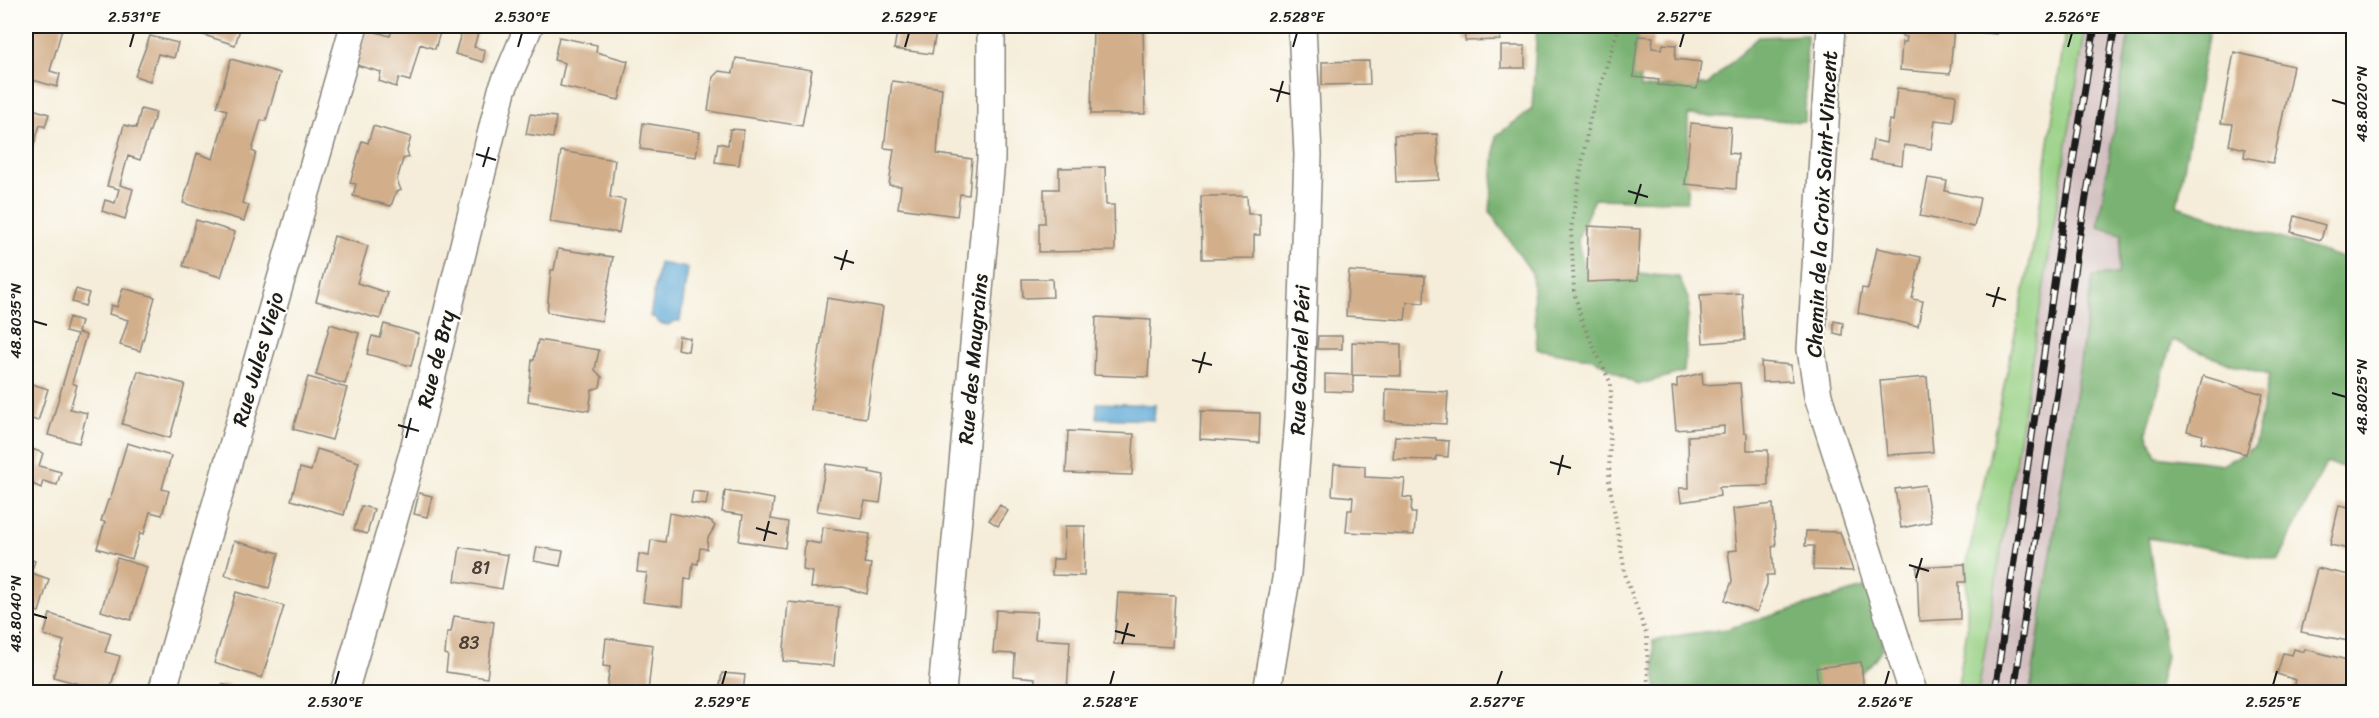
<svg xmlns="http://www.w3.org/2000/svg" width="2379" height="718" viewBox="0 0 2379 718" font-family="Sriracha,sans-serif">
<rect width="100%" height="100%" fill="#fdfcf7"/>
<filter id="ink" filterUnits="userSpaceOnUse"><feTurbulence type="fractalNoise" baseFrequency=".0167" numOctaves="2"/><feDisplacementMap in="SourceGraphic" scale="12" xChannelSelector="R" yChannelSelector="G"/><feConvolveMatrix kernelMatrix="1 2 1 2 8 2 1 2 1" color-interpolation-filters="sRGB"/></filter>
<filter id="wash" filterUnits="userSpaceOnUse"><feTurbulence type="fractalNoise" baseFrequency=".008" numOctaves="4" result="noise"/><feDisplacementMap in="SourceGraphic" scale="24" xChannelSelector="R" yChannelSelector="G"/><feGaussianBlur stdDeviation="1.35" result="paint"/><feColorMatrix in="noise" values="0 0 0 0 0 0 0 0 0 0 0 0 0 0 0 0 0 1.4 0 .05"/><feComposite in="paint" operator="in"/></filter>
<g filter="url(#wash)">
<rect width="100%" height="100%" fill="#f5edd9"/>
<path fill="#d2bfc0" d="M2066 26H2210L2171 236 2172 340 2147 431 2156 456 2145 517 2166 655 2158 692H1957L1967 629V563L2035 238Z"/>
<path fill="#97d084" stroke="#5a7650" stroke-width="1.5" d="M2066 26H2086L1978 692H1957L1967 629V563L2035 238Z"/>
<path fill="#79b272" stroke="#4a6747" stroke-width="1.5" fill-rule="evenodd" d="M1537 26H1637L1641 88 1707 85 1758 37 1807 35 1805 122 1688 115 1687 201 1594 199 1577 240 1585 270 1679 277 1689 301 1684 372 1637 385 1594 359 1537 349 1532 273 1490 212 1496 136 1532 109Z
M2130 26H2210L2177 206 2353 261V469L2326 463 2279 560 2148 538 2166 655 2158 692H2030L2093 276 2118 274 2122 234 2098 227ZM2172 340 2222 361 2269 375 2254 447 2224 464 2156 456 2147 432Z
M1867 587C1873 604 1890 638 1879 654 1867 672 1859 668 1854 692H1656L1653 641 1681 635 1727 629Z"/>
<path fill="#5da8d6" stroke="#3c6279" stroke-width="1.5" d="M659 263 688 268 680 321H675L668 325 659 323 654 317H650Z
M1097 403 1155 405 1154 420 1097 418Z"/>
<g id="blocks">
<path fill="#d2ae8a" d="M26 26H63L50 71 60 74 57 87 26 78Z
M183 26H241L235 45 182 28Z
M393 26H442L435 49 420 44 410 81 399 78 396 87 379 81 381 72 356 65 366 29 390 36Z
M463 26H480L474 47 485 50 483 62 455 54Z
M898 26H937L932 54 894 49Z
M1093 26H1143L1145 114H1091Z
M1464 26H1499L1500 40 1465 41Z
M1903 26H1954L1950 74 1900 70 1902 42H1906L1907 37 1902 36Z
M1968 26H1997L1996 34 1967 31Z
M150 36 178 43 174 58 158 54 150 81 135 76Z
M1638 36 1653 37 1652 48 1662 49 1663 44 1676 45 1675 59 1701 62 1697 89 1658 85 1659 80 1633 77Z
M559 37 597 45 596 52 628 61 619 100 560 86 565 63 554 60Z
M1501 46H1525V68H1501Z
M2234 52 2293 66 2273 163 2244 157 2245 149 2229 145 2233 124 2221 123Z
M736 58 812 70 802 126 708 111 713 77 719 71 733 73Z
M231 59 280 73 266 121 261 120 252 151 256 153 242 203 249 205 244 221 183 203 197 153 213 159 227 110 217 107Z
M1369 61 1370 84 1322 85V62Z
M892 81 942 88 937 154 972 159 969 195 960 194 957 216 898 208 901 186 889 185 894 149 884 148Z
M1897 88 1956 95 1953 122 1935 120 1931 149 1904 145 1902 165 1870 160 1873 140 1886 143 1889 120 1893 121Z
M26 107 49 114 45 127 40 125 26 171Z
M141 109 156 113 140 160 128 156 120 185 133 189 125 219 102 211 105 200 115 203 119 189 107 186 124 125 136 128Z
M530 114 556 117 553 138 526 134Z
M643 123 700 132 696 157 640 149Z
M1691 123 1731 127 1729 153 1738 154 1736 189 1685 184Z
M373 126 411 137 407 151 409 157 403 159 397 180 401 190 396 192 391 206 353 196 356 184 350 183 359 152 362 141 368 143Z
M730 129 744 130 739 165 715 162 718 143 728 145Z
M1437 134 1439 180 1396 182 1394 135Z
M561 151 615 160 610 197 625 200 619 233 550 222Z
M1105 167 1106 205H1114L1115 251 1039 252V223H1045L1044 189H1059V168Z
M1928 178 1947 181 1945 191 1980 198 1974 227 1920 216Z
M1201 196H1247L1248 214H1260V235H1254V258L1202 259Z
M2295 216 2325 225 2321 240 2291 232Z
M196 220 235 232 221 277 183 266Z
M1588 226 1640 229 1638 280 1587 282Z
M334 236 368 246 357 283 388 293 380 319 316 301Z
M1877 248 1921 257 1912 299 1923 301 1918 326 1858 313 1862 288 1868 289Z
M558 249 613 257 602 321 547 312 551 270H554Z
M1349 271 1425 276 1424 303 1407 302 1405 320 1346 316Z
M1022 279H1052L1053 297 1023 298Z
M123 288 155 297 140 351 120 345 128 320 109 314 111 305 117 307Z
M76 289 89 293 85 306 72 302Z
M1742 293 1745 340 1703 343 1700 295Z
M827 298 883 307 866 418 811 410Z
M69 317 81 321 78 333 86 335 72 383 77 385 70 409 87 413 79 443 48 435 77 335 65 332Z
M1096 317 1151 320 1148 377 1094 375Z
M1834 321 1843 323 1842 335 1834 333Z
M330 324 359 333 345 384 316 375Z
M384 324 419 334 411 366 367 354 372 336 380 338Z
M679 336 690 338 688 351 677 349Z
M1318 336H1342V349H1317Z
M538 340 599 350 595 370 602 377 600 387 592 390 589 411 528 401 532 360H534Z
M1352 342 1401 344V376L1353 375V392L1325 391V374L1352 375Z
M1761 362 1791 365 1792 381 1762 382Z
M138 371 185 384 170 438 122 424Z
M1702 373 1703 385 1740 383 1744 433H1747V450H1768V486L1719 487 1720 496 1681 502 1679 488H1689L1688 436 1724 434V426L1676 430 1672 387H1677V379Z
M2203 376 2263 394 2246 454 2201 442 2203 435 2187 431Z
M308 377 347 388 332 440 293 429Z
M1927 377 1933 452 1887 455 1880 381Z
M26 382 48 389 38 421 26 417Z
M1386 389 1448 392 1446 424 1385 421Z
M1201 411 1260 413 1259 443 1200 439Z
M1068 431 1134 434 1132 475 1066 473Z
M1395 436 1436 438V440L1449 441 1448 457 1436 456V460L1393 459Z
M127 443 171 456 162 489 169 491 162 515 150 512 144 534 140 533 132 559 97 548 105 522 101 521 108 500H110Z
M32 449 43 453 39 466 61 472 57 485 43 481 41 488 26 481V472Z
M317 449 359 462 344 515 291 500 300 468 311 471Z
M826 464 870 470 869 472 884 475 880 503 865 501 861 518 817 511Z
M1334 464 1365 466V477L1405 479 1403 497 1412 498 1411 513H1416L1414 535 1346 532 1348 510H1352L1353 497 1332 495Z
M1925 485 1931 522 1901 528 1895 489Z
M693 491 708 493 706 505 691 503Z
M725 491 774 499 771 519 788 522 785 548 739 541 743 515 722 512Z
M419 493 432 496 427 517 414 514Z
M1773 504 1776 546 1772 547 1774 575H1767V584L1757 612 1725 600 1732 581 1728 551 1737 550 1733 509Z
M1000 505 1008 511 998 526 989 520Z
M2339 505 2354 508V550L2330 545Z
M361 506 374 509 367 534 354 530Z
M669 513 712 521V523L715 526 708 538 707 549 700 548 698 564 693 563 691 579 685 578 683 607 643 602 647 573 637 572 639 554 649 556 651 540 665 542Z
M1065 526H1085L1084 576 1052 575 1053 559H1064Z
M823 527 870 534 864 563 871 564 867 594 843 587 811 588 813 572 803 570 805 541 821 544Z
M1806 531 1840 532 1853 571 1813 570 1814 546H1805Z
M234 541 279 553 269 588 225 575Z
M460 547 508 555 502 589 455 581Z
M537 547 563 551 560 566 534 561Z
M26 558 35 561 31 573 49 579 39 612 26 608Z
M117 558 147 567 131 620 101 611Z
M1965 564 1966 582H1959L1960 619 1919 621 1917 567Z
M2317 568 2354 576V602L2348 626 2354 628V642L2301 632Z
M236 592 284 606 262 678 214 663Z
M1118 593 1175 596 1172 647 1114 644Z
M788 602 839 607 834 666 783 661Z
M996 610 1037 612 1035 639 1070 641 1067 692H1034L1035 678 1014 676 1015 654 993 653Z
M50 614 111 633 105 652 120 656 109 692 53 677 64 641 44 635Z
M454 616 494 622 487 678 446 672 448 655 445 654 447 632H451Z
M606 638 653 645 648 692H606L610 667 603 666Z
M2294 649 2304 652 2305 649 2351 661 2341 692H2293L2296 680 2277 674 2283 653 2292 655Z
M1861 662 1864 692H1819L1816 668Z
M722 673 745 675 743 692H719Z
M222 684 250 692H219Z"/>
</g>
</g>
<g filter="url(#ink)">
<use href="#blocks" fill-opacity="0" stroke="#88847a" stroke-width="1.5"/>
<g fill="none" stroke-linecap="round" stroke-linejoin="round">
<defs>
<path id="street" d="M1831 26 1811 349 1818 396 1913 692
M162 692 354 26
M344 692 413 453 502 90 529 26
M942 692 991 160V26
M1267 692 1287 573 1299 418 1308 155 1302 26"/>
</defs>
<use href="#street" stroke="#88847a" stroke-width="30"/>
<path stroke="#88847a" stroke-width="4" stroke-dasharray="1.5 4.5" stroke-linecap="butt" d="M1619 26 1589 122 1571 228 1574 291 1582 322 1611 384 1609 481 1626 578 1647 636 1648 692"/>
<use href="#street" stroke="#fff" stroke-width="27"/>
<defs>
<path id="rail" d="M1995 692 2060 243 2095 26
M2014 692 2078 245 2115 26"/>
</defs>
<use href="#rail" stroke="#1c1c1c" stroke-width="7"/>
<use href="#rail" stroke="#fdfcf7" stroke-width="4.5" stroke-dasharray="14" stroke-linecap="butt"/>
</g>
</g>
<path fill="none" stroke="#1c1c1c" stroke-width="2" d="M130 47 134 33M518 47 522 33M905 47 909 33M1293 47 1297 33M1680 47 1684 33M2068 47 2072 33M1270 89 1290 94M2332 100 2346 104M1277 102 1283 81M476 154 496 160M483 167 489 147M1628 191 1648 197M1635 204 1641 184M834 257 854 263M841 270 847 250M1986 294 2006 300M1993 307 1999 287M33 321 47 325M1192 360 1212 365M1199 373 1205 352M2332 393 2346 397M398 425 419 431M406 438 411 418M1550 462 1571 468M1558 475 1563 455M756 528 777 534M764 541 769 521M1909 565 1929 571M1916 578 1922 558M33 614 47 618M1115 631 1135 636M1122 644 1128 623M335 685 339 671M722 685 726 671M1110 685 1114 671M1497 685 1502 671M1885 685 1889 671M2273 685 2277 671"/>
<g text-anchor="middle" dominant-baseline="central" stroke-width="4.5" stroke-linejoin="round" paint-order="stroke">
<g font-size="18" fill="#4a4038">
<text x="481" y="568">81</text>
<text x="469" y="643">83</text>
</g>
<g font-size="21" fill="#1c1c1c" stroke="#fdfcf7">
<text transform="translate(1822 204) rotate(-87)">Chemin de la Croix Saint-Vincent</text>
<text transform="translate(258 359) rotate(-74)">Rue Jules Viejo</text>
<text transform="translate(436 359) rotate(-76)">Rue de Bry</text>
<text transform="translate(973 359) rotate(-85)">Rue des Maugrains</text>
<text transform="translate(1300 360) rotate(-88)">Rue Gabriel Péri</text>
</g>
</g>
<rect width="2379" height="718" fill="none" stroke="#fdfcf7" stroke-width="66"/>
<rect x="33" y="33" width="2313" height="652" fill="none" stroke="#1c1c1c" stroke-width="2"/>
<g font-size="15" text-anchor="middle" fill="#1c1c1c">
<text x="134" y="22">2.531°E</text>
<text x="522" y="22">2.530°E</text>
<text x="909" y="22">2.529°E</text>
<text x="1297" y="22">2.528°E</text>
<text x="1684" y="22">2.527°E</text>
<text x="2072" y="22">2.526°E</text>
<text transform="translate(2362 104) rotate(-90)" y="5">48.8020°N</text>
<text transform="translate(16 321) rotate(-90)" y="5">48.8035°N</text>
<text transform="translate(2362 397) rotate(-90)" y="5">48.8025°N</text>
<text transform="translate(16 614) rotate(-90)" y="5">48.8040°N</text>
<text x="335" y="707">2.530°E</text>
<text x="722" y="707">2.529°E</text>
<text x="1110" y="707">2.528°E</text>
<text x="1497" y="707">2.527°E</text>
<text x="1885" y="707">2.526°E</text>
<text x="2273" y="707">2.525°E</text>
</g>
</svg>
